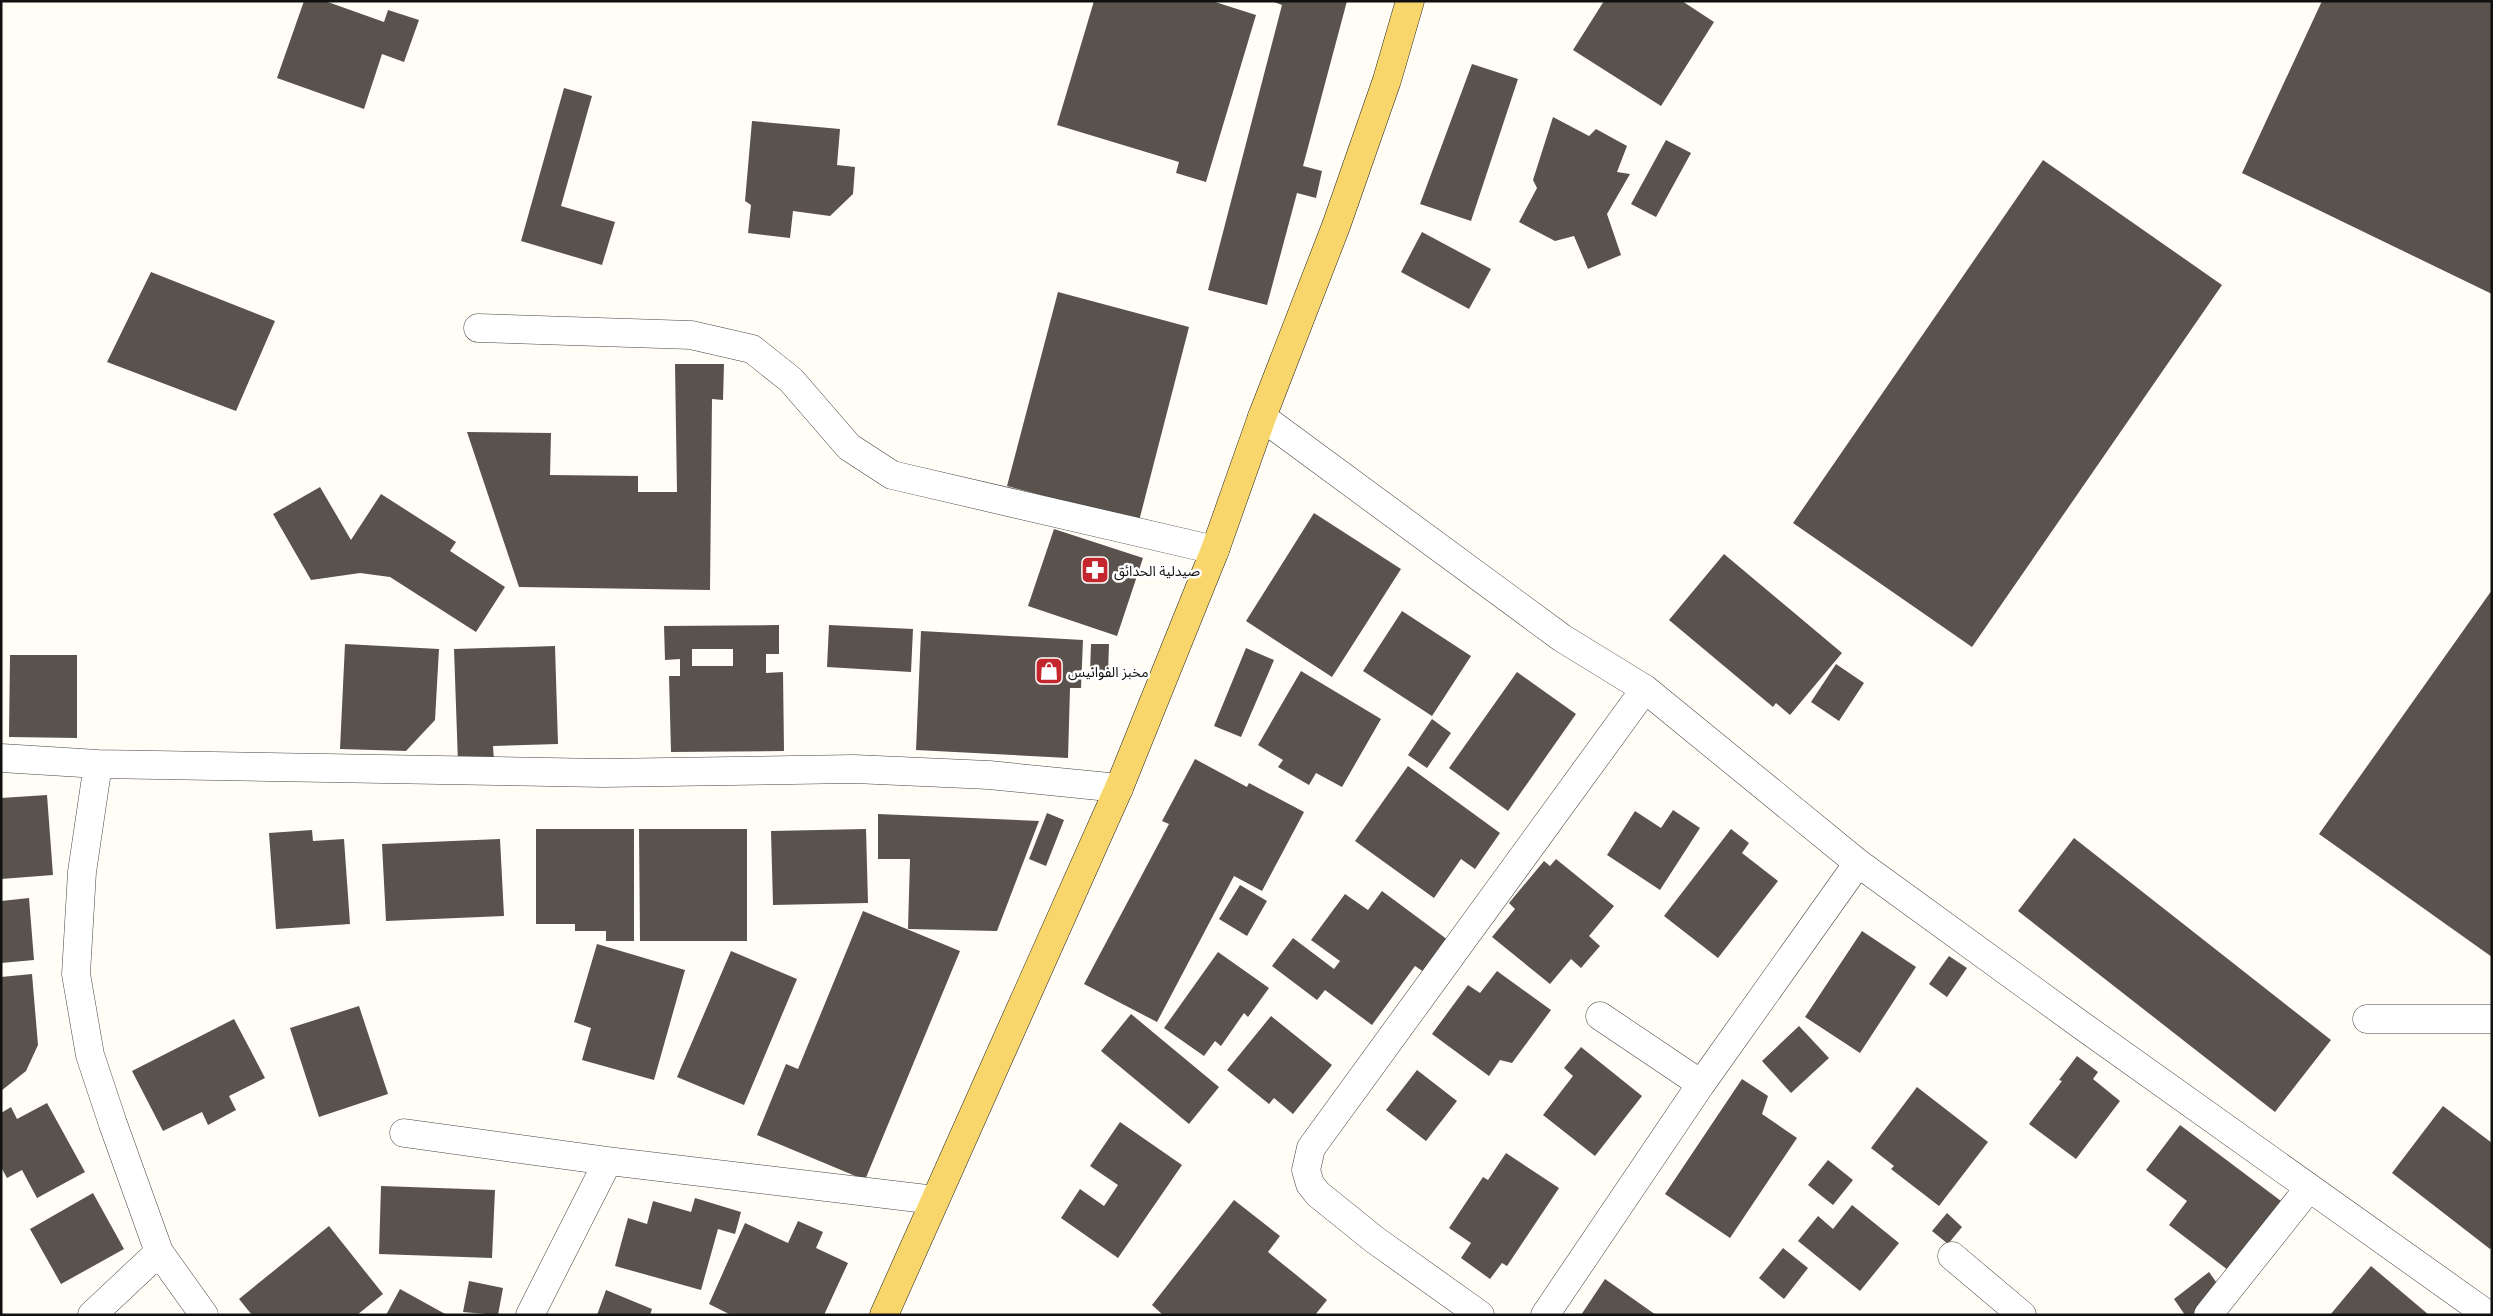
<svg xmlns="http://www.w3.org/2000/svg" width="2493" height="1316" viewBox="0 0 2493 1316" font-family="'PT Serif','Noto Sans Arabic',serif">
<rect width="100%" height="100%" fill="#fffdf5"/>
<path fill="#5a524d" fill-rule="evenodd" d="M304 1H325L384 22 388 10 419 20 404 62 382 54 364 109 277 78Z
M1094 1H1212L1256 15 1206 182 1176 173 1179 162 1057 125Z
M1271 1H1347L1303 166 1322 171 1316 198 1297 193 1267 305 1208 290 1282 5Z
M1604 1H1682L1714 22 1661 106 1573 50Z
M2322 1H2492V294L2242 173Z
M1472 64 1518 79 1471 221 1420 204Z
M564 88 592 96 561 206 615 222 602 265 521 241Z
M1553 117 1589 136 1596 129 1627 146 1617 172 1630 174 1607 214 1621 255 1588 269 1574 236 1555 241 1519 222 1537 188 1533 180Z
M752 121 840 129 837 165 855 167 853 194 830 216 793 211 790 238 748 233 751 205 745 201Z
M1666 140 1691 153 1656 217 1631 204Z
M2043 160 2222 285 1972 647 1793 523Z
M1422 232 1491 269 1469 309 1401 272Z
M151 272 275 321 236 411 107 362Z
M1058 292 1189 327 1139 521 1007 486Z
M675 364H724L723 400 712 399 710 590 519 587 467 432 551 433 550 475 638 476V492H677Z
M320 487 351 540 381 494 456 542 450 551 505 587 476 632 390 577 360 573 311 580 273 514Z
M1314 513 1401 569 1332 677 1246 621Z
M1054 529 1143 558 1117 636 1028 606Z
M1724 554 1842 653 1790 715 1776 703 1773 707 1669 620Z
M2492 590V957L2319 834Z
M1402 611 1471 656 1432 716 1363 671Z
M779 625V654H766V673L783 672 784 751 671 752 669 676H680V659L665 660 664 626ZM692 649H733V666H692Z
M829 625 913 629 911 672 827 667Z
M921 631 1083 640 1081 688H1070L1068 758 916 750Z
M345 644 439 649 435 720 406 751 340 749Z
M1091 644H1109L1108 674 1090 673Z
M555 646 558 744 493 746 494 762 458 763 454 649Z
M1246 648 1274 660 1241 737 1214 726Z
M10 655H77V738L9 737Z
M1836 664 1864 683 1839 721 1811 702Z
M1301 671 1381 719 1342 787 1316 773 1309 785 1278 767 1283 760 1258 745Z
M1517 672 1576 714 1508 811 1449 768Z
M1432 719 1451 733 1427 768 1408 755Z
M1195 759 1247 787 1249 783 1304 812 1262 891 1234 876 1157 1022 1084 984 1169 824 1162 821Z
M1408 766 1500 833 1475 869 1461 859 1434 898 1355 841Z
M47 795 53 875 1 879V798Z
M1673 810 1700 828 1660 890 1607 855 1635 811 1661 828Z
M1047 813 1064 820 1046 866 1029 859Z
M878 814 1039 821 997 931 908 929 910 859H878Z
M536 829H634V941H606V931H575V924H536Z
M639 829H747V941H640Z
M866 829 868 903 773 905 771 831Z
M1731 829 1749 843 1742 853 1778 881 1718 958 1664 916Z
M312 830 313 841 344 839 350 924 276 929 269 833Z
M2074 838 2331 1040 2275 1112 2018 911Z
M500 839 504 916 386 921 382 844Z
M1556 859 1614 906 1589 936 1600 946 1581 968 1571 959 1550 984 1492 937 1515 909 1509 903 1544 861 1550 866Z
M1240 885 1267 901 1247 936 1219 919Z
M1382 891 1448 940 1424 972 1415 966 1372 1025 1325 990 1317 1000 1272 966 1293 938 1334 969 1340 961 1311 940 1345 894 1368 910Z
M29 898 34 960 1 963V901Z
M863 911 960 951 865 1180 757 1135 786 1064 798 1069Z
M1862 931 1916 967 1860 1053 1805 1017Z
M597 944 685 970 654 1080 582 1060 591 1028 574 1022Z
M731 951 797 979 744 1105 677 1077Z
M1218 952 1269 988 1248 1017 1244 1013 1221 1046 1215 1041 1204 1056 1164 1028Z
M1949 956 1967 968 1947 997 1929 984Z
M1497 971 1551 1010 1512 1063 1500 1060 1489 1076 1432 1034 1468 985 1480 993Z
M32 974 38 1045 26 1071 1 1091V977Z
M359 1006 388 1094 319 1117 290 1028Z
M1131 1014 1219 1087 1189 1124 1101 1051Z
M1271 1016 1332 1065 1293 1114 1274 1098 1269 1104 1227 1070Z
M234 1019 265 1078 229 1096 236 1110 208 1125 202 1112 163 1131 132 1071Z
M1799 1026 1829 1058 1791 1093 1762 1061Z
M1581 1047 1642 1096 1595 1156 1543 1115 1573 1076 1564 1068Z
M2077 1056 2098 1072 2093 1079 2120 1101 2076 1159 2029 1124 2062 1081 2059 1080Z
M1417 1070 1457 1101 1426 1141 1386 1110Z
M1742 1079 1768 1096 1762 1114 1797 1138 1730 1238 1665 1194Z
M1917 1087 1988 1142 1939 1206 1891 1169 1894 1166 1871 1148Z
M47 1103 85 1172 37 1198 22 1170 7 1178 1 1167V1113L11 1107 17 1119Z
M2443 1106 2492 1143V1246L2490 1249 2392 1173Z
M1120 1122 1182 1165 1118 1258 1061 1218 1080 1189 1104 1206 1118 1185 1090 1166Z
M2180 1125 2281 1201 2228 1270 2169 1225 2187 1201 2146 1170Z
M1506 1153 1559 1188 1507 1266 1502 1263 1490 1279 1461 1258 1471 1243 1449 1228 1483 1177 1488 1180Z
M1828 1160 1853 1180 1833 1205 1808 1185Z
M381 1186 495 1190 492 1258 379 1254Z
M93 1193 124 1249 61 1284 30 1229Z
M695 1198 741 1212 735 1234 718 1229 701 1290 615 1266 628 1218 647 1224 653 1201 691 1212Z
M1234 1200 1280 1236 1268 1252 1327 1300 1315 1315H1163L1152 1305Z
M1852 1205 1899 1243 1860 1291 1798 1241 1818 1216 1833 1229Z
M1947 1213 1962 1227 1948 1244 1932 1231Z
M798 1221 823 1232 816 1248 848 1263 824 1315H731L709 1304 745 1223 788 1243Z
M329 1226 383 1294 357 1315H252L239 1299Z
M1783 1248 1808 1268 1784 1299 1759 1278Z
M2371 1266 2429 1315H2330Z
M2209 1272 2224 1293 2195 1315H2185L2174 1299Z
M1605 1279 1656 1315H1581Z
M469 1281 503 1288 498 1315 463 1312Z
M400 1289 447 1315H386Z
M606 1290 652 1309 650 1315H597Z"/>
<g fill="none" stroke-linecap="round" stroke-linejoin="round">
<defs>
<path id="minor" d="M478 328 691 335 752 349 791 380 849 447 892 475 1215 550
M1262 417 1562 638 1645 689 1858 863 2081 1025 2488 1315
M1 758 98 764 603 773 854 769 989 775 1119 788
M98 764 82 872 76 974 90 1055 113 1124 159 1252 204 1315
M1600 1016 1701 1084
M2367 1019H2492
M404 1133 608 1161 935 1200
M1952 1256 2022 1315
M92 1315 159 1252
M530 1315 608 1161
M1480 1315 1375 1240 1318 1194 1310 1184 1306 1170 1311 1148 1645 689
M1545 1315 1701 1084 1858 863
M2208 1315 2309 1188"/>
<path id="major" d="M884 1315 1119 788 1215 550 1262 417 1336 226 1387 80 1410 1"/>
</defs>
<use href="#minor" stroke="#444" stroke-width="29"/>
<use href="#major" stroke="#222" stroke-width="29"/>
<use href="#minor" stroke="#fff" stroke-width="28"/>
<use href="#major" stroke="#f9d66b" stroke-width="28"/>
</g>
<defs>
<symbol id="pharmacy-square" viewBox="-11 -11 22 22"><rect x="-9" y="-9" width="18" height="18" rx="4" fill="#c4262e" stroke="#fff"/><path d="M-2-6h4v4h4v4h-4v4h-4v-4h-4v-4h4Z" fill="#fff"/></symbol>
<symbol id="shop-square" viewBox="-11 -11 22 22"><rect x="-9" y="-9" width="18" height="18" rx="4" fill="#c4262e" stroke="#fff"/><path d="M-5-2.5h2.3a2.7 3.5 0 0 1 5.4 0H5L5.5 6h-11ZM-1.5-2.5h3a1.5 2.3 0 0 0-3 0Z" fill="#fff"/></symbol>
</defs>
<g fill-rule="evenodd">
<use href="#pharmacy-square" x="1079" y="554" width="32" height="32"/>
<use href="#shop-square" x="1033" y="655" width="32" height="32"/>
</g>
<g text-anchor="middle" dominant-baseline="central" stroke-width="5" stroke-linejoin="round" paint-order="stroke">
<g font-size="14" fill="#111" stroke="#fff" text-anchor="start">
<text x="1114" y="570">صيدلية الحدائق</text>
<text x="1068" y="671">مخبز الفوانيس</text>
</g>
</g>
<rect width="2493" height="1316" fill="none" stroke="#111111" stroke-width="5"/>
</svg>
